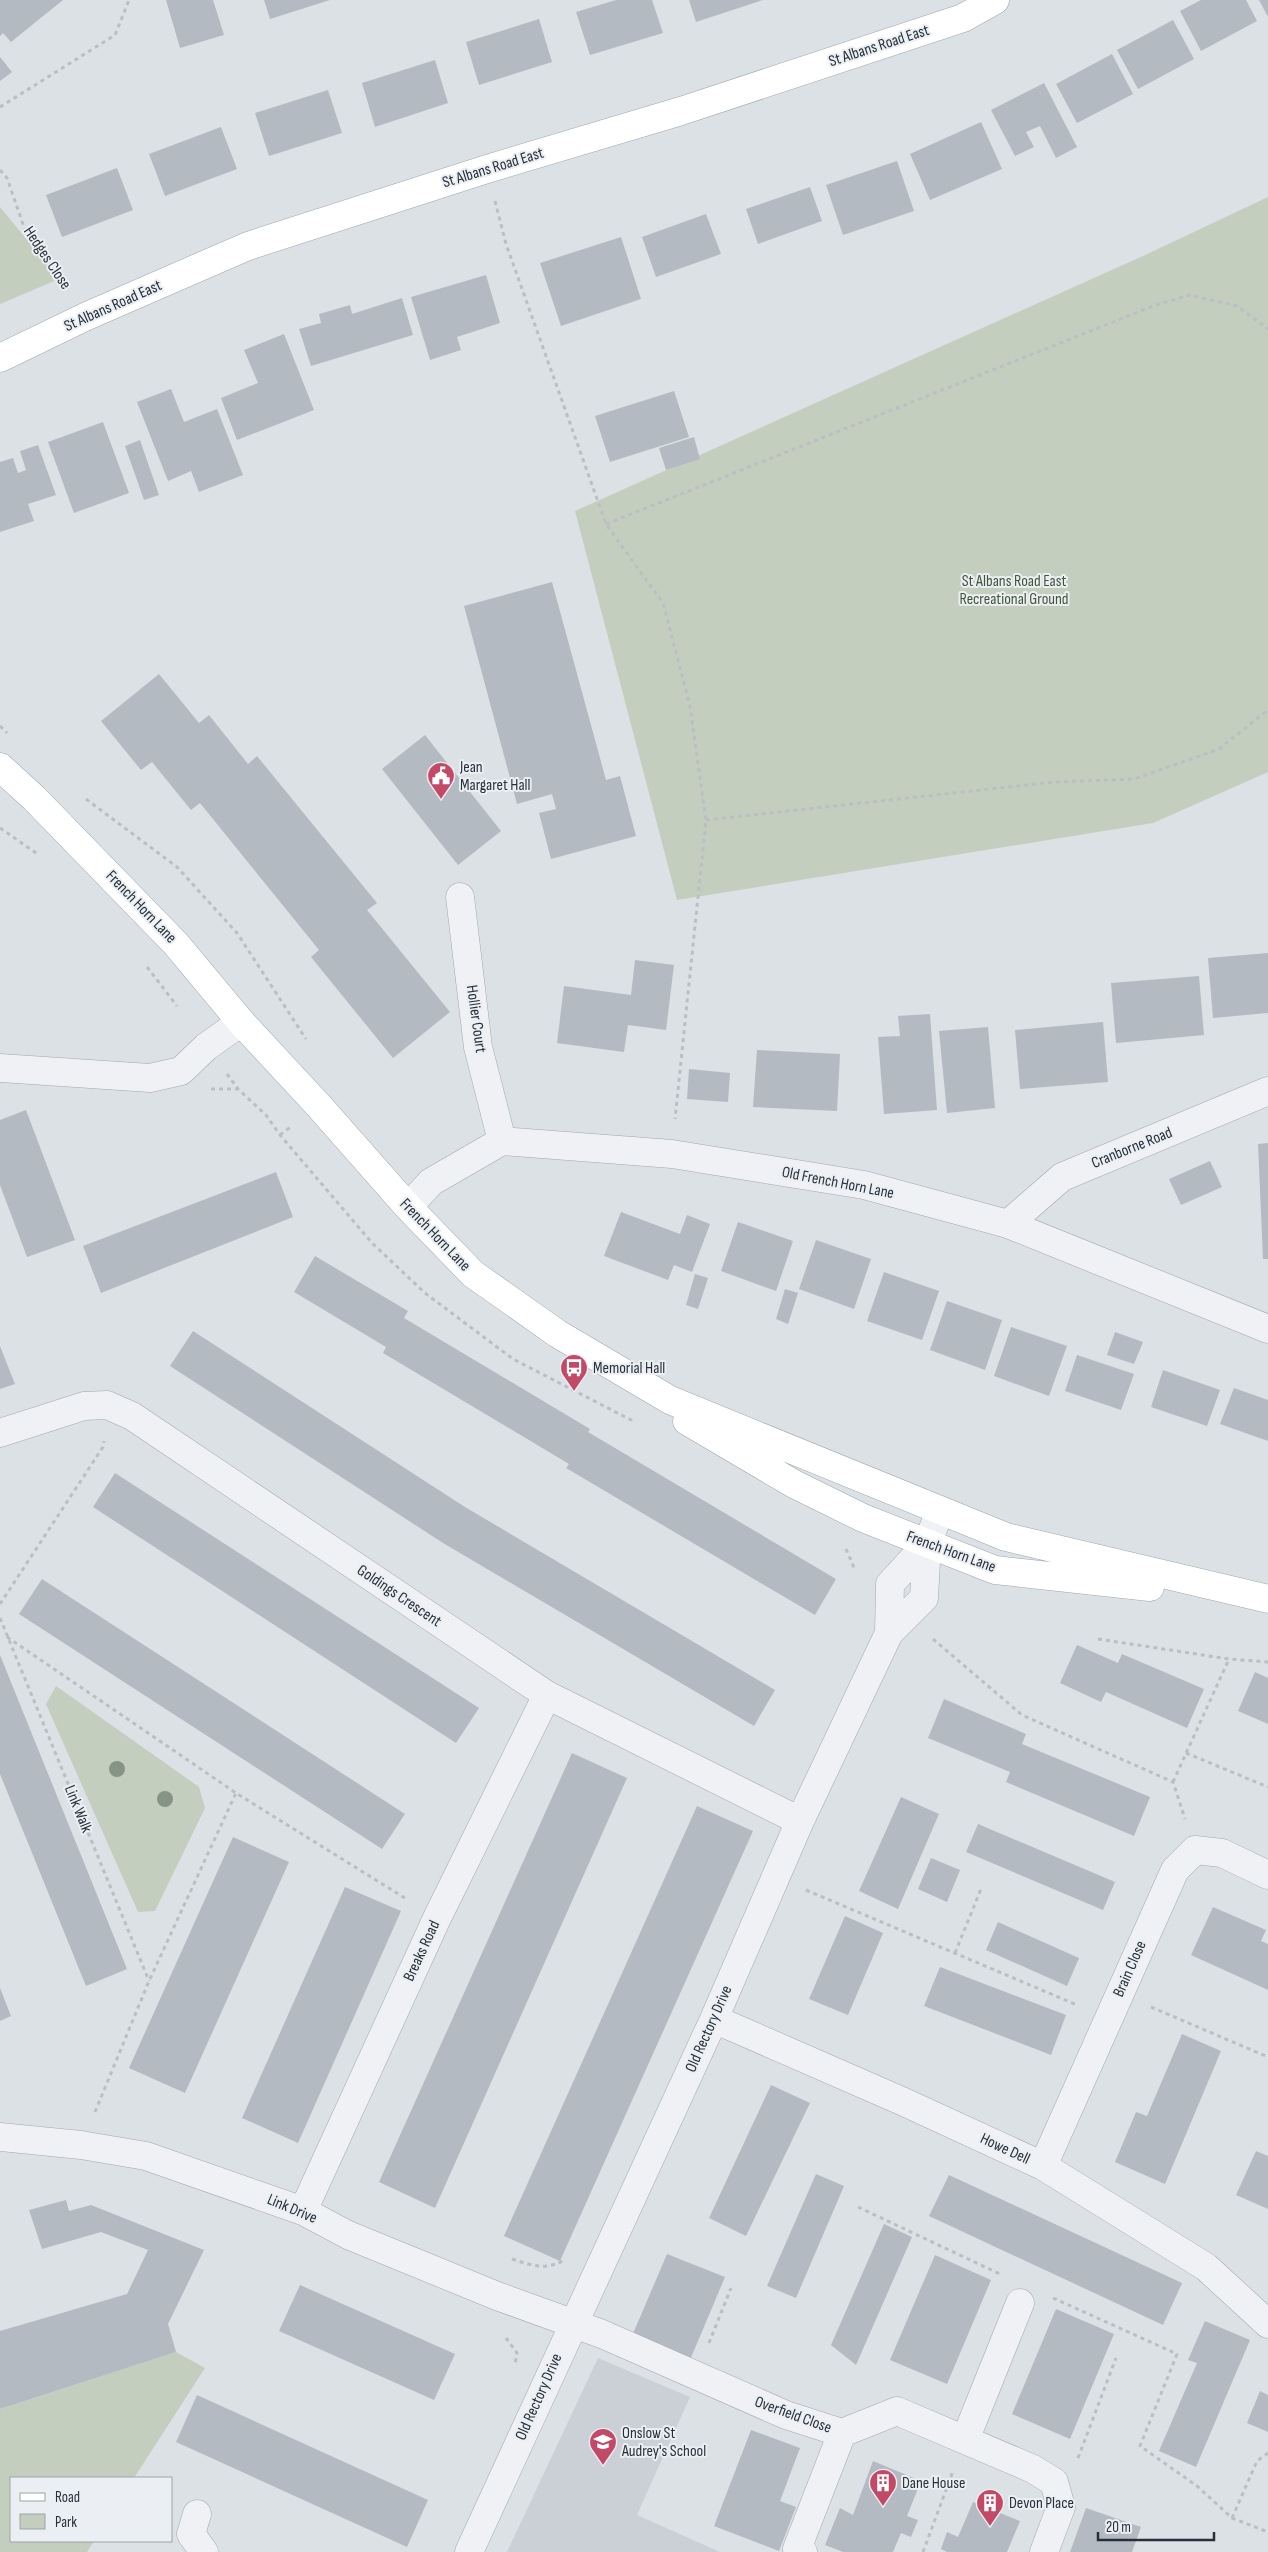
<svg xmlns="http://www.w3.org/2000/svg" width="1268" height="2552" viewBox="0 0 1268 2552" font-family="'Sofia Sans Condensed',sans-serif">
<rect width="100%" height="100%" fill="#dce1e5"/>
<path fill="#cbd0d6" d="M598 2358 690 2397 637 2515 720 2552H507Z"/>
<path fill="#c4cebe" d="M1268 197V772L1153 823 677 900 575 511 1143 256Z
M0 207 59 279 0 304Z
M56 1686 199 1787 205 1808 155 1911 138 1912 46 1704Z
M176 2352 205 2368 134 2478H11V2541H94L87 2552H0V2409Z"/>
<path fill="#b4bac1" d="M0 0H63L11 42 3 33 0 36Z
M166 0H213L224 35 180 48Z
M264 0H330L270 19Z
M616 0H652L663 33 590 55 576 12Z
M689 0H763L696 22Z
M1201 0H1246L1257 21 1201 51 1180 11Z
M1259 0H1268V17Z
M539 19 552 62 479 85 466 42Z
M1173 20 1194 59 1138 89 1117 50Z
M1112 54 1133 94 1077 123 1056 84Z
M0 57 12 72 0 81Z
M435 60 448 103 375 127 362 83Z
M1044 83 1077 147 1056 158 1040 126 1026 132 1034 147 1015 156 991 110Z
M328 90 342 133 269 156 255 113Z
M981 122 1002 169 930 200 910 154Z
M221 127 237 169 165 196 149 154Z
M897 161 914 211 843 235 826 185Z
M117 168 133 210 62 237 46 195Z
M810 187 822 221 758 244 746 209Z
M706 214 721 254 656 277 642 237Z
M621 237 641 299 561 326 540 263Z
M486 275 500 323 457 337 461 350 430 360 411 297Z
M402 298 413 335 311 366 299 329 321 323 319 314 350 305 352 314Z
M284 334 314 410 237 440 221 398 258 383 244 350Z
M171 389 184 422 217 409 243 475 199 492 191 471 168 481 137 402Z
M674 391 689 437 610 462 595 416Z
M103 422 129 493 74 513 48 442Z
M694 437 700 459 666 470 659 448Z
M140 440 159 495 144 500 125 446Z
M38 445 56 495 28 504 34 521 0 532V462L13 458 18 473 26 470 20 451Z
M552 582 606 780 620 776 636 836 551 859 539 813 556 809 552 794 517 804 464 606Z
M159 674 199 723 209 715 248 764 257 756 377 903 367 910 450 1012 393 1058 311 957 319 950 200 803 191 810 152 762 141 770 101 721Z
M425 735 501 831 458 865 382 769Z
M1268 953V1013L1213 1018 1208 958Z
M635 960 674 965 666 1030 628 1025 624 1052 557 1043 564 986 631 995Z
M1199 976 1204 1035 1116 1043 1111 983Z
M930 1014 937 1110 884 1114 878 1037 900 1036 898 1016Z
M1103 1022 1108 1082 1020 1089 1015 1030Z
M988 1027 995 1108 947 1113 939 1031Z
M757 1050 840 1054 837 1111 753 1107Z
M689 1069 730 1073 728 1102 687 1099Z
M26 1110 75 1240 27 1257 0 1185V1120Z
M1268 1143V1259H1263L1258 1144Z
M1210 1161 1222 1187 1181 1205 1169 1179Z
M276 1172 293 1217 101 1293 83 1246Z
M621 1212 680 1234 687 1215 710 1224 692 1272 674 1265 668 1280 604 1256Z
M738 1222 793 1241 776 1291 721 1271Z
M816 1240 871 1259 854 1309 799 1289Z
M315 1256 408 1311 404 1318 590 1429 588 1432 836 1579 815 1615 566 1468 569 1464 383 1353 386 1347 294 1292Z
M884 1272 939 1291 922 1340 867 1321Z
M695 1274 708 1278 698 1309 686 1305Z
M785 1289 798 1293 788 1324 776 1319Z
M947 1301 1002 1320 985 1370 930 1350Z
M1011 1327 1067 1346 1049 1396 994 1376Z
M193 1331 465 1507 775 1690 754 1726 443 1543 170 1366Z
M1115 1332 1143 1342 1134 1364 1107 1355Z
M0 1346 15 1384 0 1389Z
M1077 1355 1134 1374 1121 1410 1065 1391Z
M1163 1370 1220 1390 1207 1426 1151 1407Z
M1234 1388 1268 1400V1441L1220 1424Z
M115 1473 479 1708 456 1743 93 1507Z
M42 1579 405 1814 382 1849 19 1614Z
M1077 1645 1118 1663 1122 1654 1204 1689 1187 1728 1106 1692 1101 1702 1060 1683Z
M0 1655 127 1969 86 1986 0 1774Z
M1255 1672 1268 1678V1724L1238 1711Z
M944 1699 1026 1734 1022 1744 1150 1797 1134 1836 1006 1782 1010 1772 928 1738Z
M572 1753 627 1778 435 2208 379 2182Z
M901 1797 939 1814 898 1909 859 1891Z
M697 1806 753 1831 560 2261 504 2236Z
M978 1824 1115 1882 1103 1910 966 1852Z
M233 1837 289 1862 185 2093 129 2068Z
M931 1858 960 1870 947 1902 918 1889Z
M345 1887 401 1911 298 2143 242 2118Z
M1213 1907 1266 1930 1261 1941 1268 1944V1990L1191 1955Z
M845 1916 883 1933 848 2015 809 1999Z
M998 1922 1079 1958 1067 1986 986 1950Z
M940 1967 1066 2015 1051 2055 924 2006Z
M0 1988 11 2016 0 2021Z
M1182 2034 1221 2051 1165 2184 1115 2162 1136 2112 1147 2116Z
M771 2085 810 2103 746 2236 709 2218Z
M1256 2151 1268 2156V2209L1236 2195Z
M816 2174 844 2186 796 2298 767 2286Z
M949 2175 1182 2283 1163 2325 929 2216Z
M66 2200 69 2211 91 2205 204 2250 168 2324 176 2352 0 2409V2331L127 2294 148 2250 101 2232 42 2249 29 2210Z
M884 2224 912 2237 856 2365 831 2345Z
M667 2254 725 2277 690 2360 632 2336Z
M935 2255 991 2280 947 2384 890 2360Z
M300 2285 455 2354 434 2400 279 2331Z
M1056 2309 1114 2334 1070 2439 1012 2414Z
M1205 2321 1250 2340 1196 2467 1159 2451 1197 2363 1188 2360Z
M1260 2391 1268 2395V2432L1247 2423Z
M197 2395 428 2500 407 2547 176 2442Z
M751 2430 800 2448 780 2501 796 2507 779 2551 714 2526Z
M873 2461 921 2481 907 2516 918 2520 911 2537 901 2533 893 2552H843L825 2545 840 2508 853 2515Z
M973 2502 1020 2521 1007 2552H947L941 2549 947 2532 958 2537Z
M1086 2508 1141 2527 1132 2552H1070Z"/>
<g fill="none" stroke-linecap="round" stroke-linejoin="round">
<defs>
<path id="minor" d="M460 897 478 1047 502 1141
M0 1068 150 1078 181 1071 206 1047 241 1022
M408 1207 431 1182 502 1141 672 1154 864 1185 1008 1224 1268 1329
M1008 1224 1062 1177 1268 1091
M0 1433 84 1406 107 1405 132 1416 547 1695 800 1821
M889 1633 924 1598 927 1544
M714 2019 904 2102 1043 2166 1206 2267 1268 2324
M0 2137 81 2145 146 2156 303 2211 348 2235 497 2296 602 2334 786 2415 842 2433 897 2411 1033 2469 1054 2482 1061 2507 1044 2552
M1043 2166 1175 1870 1195 1850 1222 1853 1268 1875
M303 2211 437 1918 547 1695
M965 2440 1020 2303
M197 2514 191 2534 204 2552
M469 2552 714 2019 800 1821 889 1633 890 1584 927 1544 940 1511
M803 2552 797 2549 842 2433"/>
<path id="major" d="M0 358 87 316 248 246 487 169 681 111 963 18 995 0
M0 767 34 798 176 944 241 1022 319 1106 408 1207 473 1274 558 1334 670 1400 1006 1537 1268 1599
M687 1421 794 1484 863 1518 995 1570 1150 1587"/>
</defs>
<use href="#minor" stroke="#a2a8ae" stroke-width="29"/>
<use href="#major" stroke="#9da6b0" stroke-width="29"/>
<path stroke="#bbbfc4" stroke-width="3" stroke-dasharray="4 4" stroke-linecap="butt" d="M0 107 115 35 129 0
M0 170 7 178 25 230 68 288
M495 201 506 244 606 524 663 603 690 706 706 820 675 1119
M606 524 1153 306 1189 295 1237 306 1268 329
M0 726 7 733
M86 799 177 867 237 933 306 1039
M706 820 1054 782 1134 779 1219 749 1268 710
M0 828 39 855
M147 967 177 1006
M227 1074 238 1089 266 1115 280 1135 372 1243 425 1293 513 1359 635 1422
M211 1089H238
M280 1135 292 1126
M846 1549 855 1570
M0 1604 103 1447 104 1441
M0 1618 149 1981
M7 1637 236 1793 408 1900
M933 1639 1022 1715 1173 1782 1185 1819
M1098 1639 1229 1659 1268 1662
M1186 1753 1268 1787
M1173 1782 1229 1659
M806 1890 1077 2005
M955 1953 981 1889
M1151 2007 1268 2057
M95 2112 149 1981 236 1793
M858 2207 1002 2275
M512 2259C530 2265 546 2271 564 2260
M1053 2298 1177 2354 1140 2446 1197 2486 1232 2518 1268 2532
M506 2338 517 2353 515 2365
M709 2343 731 2288
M1078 2458 1116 2358
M1232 2518 1257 2461 1268 2453
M923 2552 953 2471"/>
<use href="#minor" stroke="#eff1f4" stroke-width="28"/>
<use href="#major" stroke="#fff" stroke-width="28"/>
</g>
<g fill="#859485">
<circle cx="117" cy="1769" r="8"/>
<circle cx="165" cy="1799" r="8"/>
</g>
<defs>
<symbol id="civic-pin" viewBox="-11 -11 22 30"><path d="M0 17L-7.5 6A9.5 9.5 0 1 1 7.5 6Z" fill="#c24a67" stroke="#ebeff3"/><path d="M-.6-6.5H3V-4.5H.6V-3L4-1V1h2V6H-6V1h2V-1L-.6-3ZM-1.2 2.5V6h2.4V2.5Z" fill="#fff"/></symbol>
<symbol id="bus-pin" viewBox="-11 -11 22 30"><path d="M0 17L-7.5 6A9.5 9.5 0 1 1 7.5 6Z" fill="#c24a67" stroke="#ebeff3"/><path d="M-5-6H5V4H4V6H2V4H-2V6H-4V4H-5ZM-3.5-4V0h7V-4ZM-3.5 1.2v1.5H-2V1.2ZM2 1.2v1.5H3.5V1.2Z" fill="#fff"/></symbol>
<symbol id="school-pin" viewBox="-11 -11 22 30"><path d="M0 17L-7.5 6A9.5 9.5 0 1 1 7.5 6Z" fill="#c24a67" stroke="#ebeff3"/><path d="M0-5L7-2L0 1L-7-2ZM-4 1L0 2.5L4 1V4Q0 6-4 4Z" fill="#fff"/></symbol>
<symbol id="building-pin" viewBox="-11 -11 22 30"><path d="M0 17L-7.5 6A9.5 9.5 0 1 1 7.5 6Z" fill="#c24a67" stroke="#ebeff3"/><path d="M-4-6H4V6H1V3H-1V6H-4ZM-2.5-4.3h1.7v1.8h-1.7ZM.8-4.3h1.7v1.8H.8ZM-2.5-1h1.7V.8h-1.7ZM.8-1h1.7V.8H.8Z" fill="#fff"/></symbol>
</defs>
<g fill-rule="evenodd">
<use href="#civic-pin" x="425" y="760" width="32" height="43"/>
<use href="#bus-pin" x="558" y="1352" width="32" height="43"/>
<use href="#school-pin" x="587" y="2426" width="32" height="43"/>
<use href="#building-pin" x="867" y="2467" width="32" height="43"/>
<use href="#building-pin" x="974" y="2487" width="32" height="43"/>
</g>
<g text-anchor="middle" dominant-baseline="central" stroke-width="4" stroke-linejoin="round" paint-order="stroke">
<g font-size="16" fill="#27303a" stroke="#ebeff3">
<text transform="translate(879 46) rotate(-18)">St Albans Road East</text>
<text transform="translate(493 168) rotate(-17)">St Albans Road East</text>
<text transform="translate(47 258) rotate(56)">Hedges Close</text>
<text transform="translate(113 306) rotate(-24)">St Albans Road East</text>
<text transform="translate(141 907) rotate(46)">French Horn Lane</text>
<text transform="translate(476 1019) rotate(82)">Hollier Court</text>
<text transform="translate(1132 1148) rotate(-22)">Cranborne Road</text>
<text transform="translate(838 1183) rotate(11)">Old French Horn Lane</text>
<text transform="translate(435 1235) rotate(46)">French Horn Lane</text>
<text transform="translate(951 1552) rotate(20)">French Horn Lane</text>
<text transform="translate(399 1596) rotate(34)">Goldings Crescent</text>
<text transform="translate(78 1809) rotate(68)">Link Walk</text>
<text transform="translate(422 1951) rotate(-65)">Breaks Road</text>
<text transform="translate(1130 1969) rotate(-66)">Brain Close</text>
<text transform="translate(709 2029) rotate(-66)">Old Rectory Drive</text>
<text transform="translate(1005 2149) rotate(25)">Howe Dell</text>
<text transform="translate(292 2209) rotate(23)">Link Drive</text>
<text transform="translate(539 2397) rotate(-66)">Old Rectory Drive</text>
<text transform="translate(793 2415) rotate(20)">Overfield Close</text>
</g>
<g font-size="16" fill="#3e5536" stroke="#ebeff3">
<text x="1014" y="581">St Albans Road East<tspan x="1014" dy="18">Recreational Ground</tspan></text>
</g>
<g font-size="16" fill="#27303a" stroke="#ebeff3" text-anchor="start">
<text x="460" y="767">Jean<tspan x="460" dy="18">Margaret Hall</tspan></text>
<text x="593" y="1368">Memorial Hall</text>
<text x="622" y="2433">Onslow St<tspan x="622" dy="18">Audrey's School</tspan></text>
<text x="902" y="2483">Dane House</text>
<text x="1009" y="2503">Devon Place</text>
</g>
</g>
<rect x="10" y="2477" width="162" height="65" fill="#ebeff3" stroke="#9da3a9"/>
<rect x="20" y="2493" width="25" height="8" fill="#ffffff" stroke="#9da3a9"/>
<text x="55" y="2502" font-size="15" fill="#27303a">Road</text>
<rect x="20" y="2514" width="25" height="15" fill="#c4cebe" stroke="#9da3a9"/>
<text x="55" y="2527" font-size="15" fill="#27303a">Park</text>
<path d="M1098 2532v8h116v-8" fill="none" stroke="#27303a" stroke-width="2.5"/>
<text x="1106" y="2532" font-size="15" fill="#27303a" stroke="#ebeff3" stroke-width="4" paint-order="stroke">20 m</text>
</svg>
